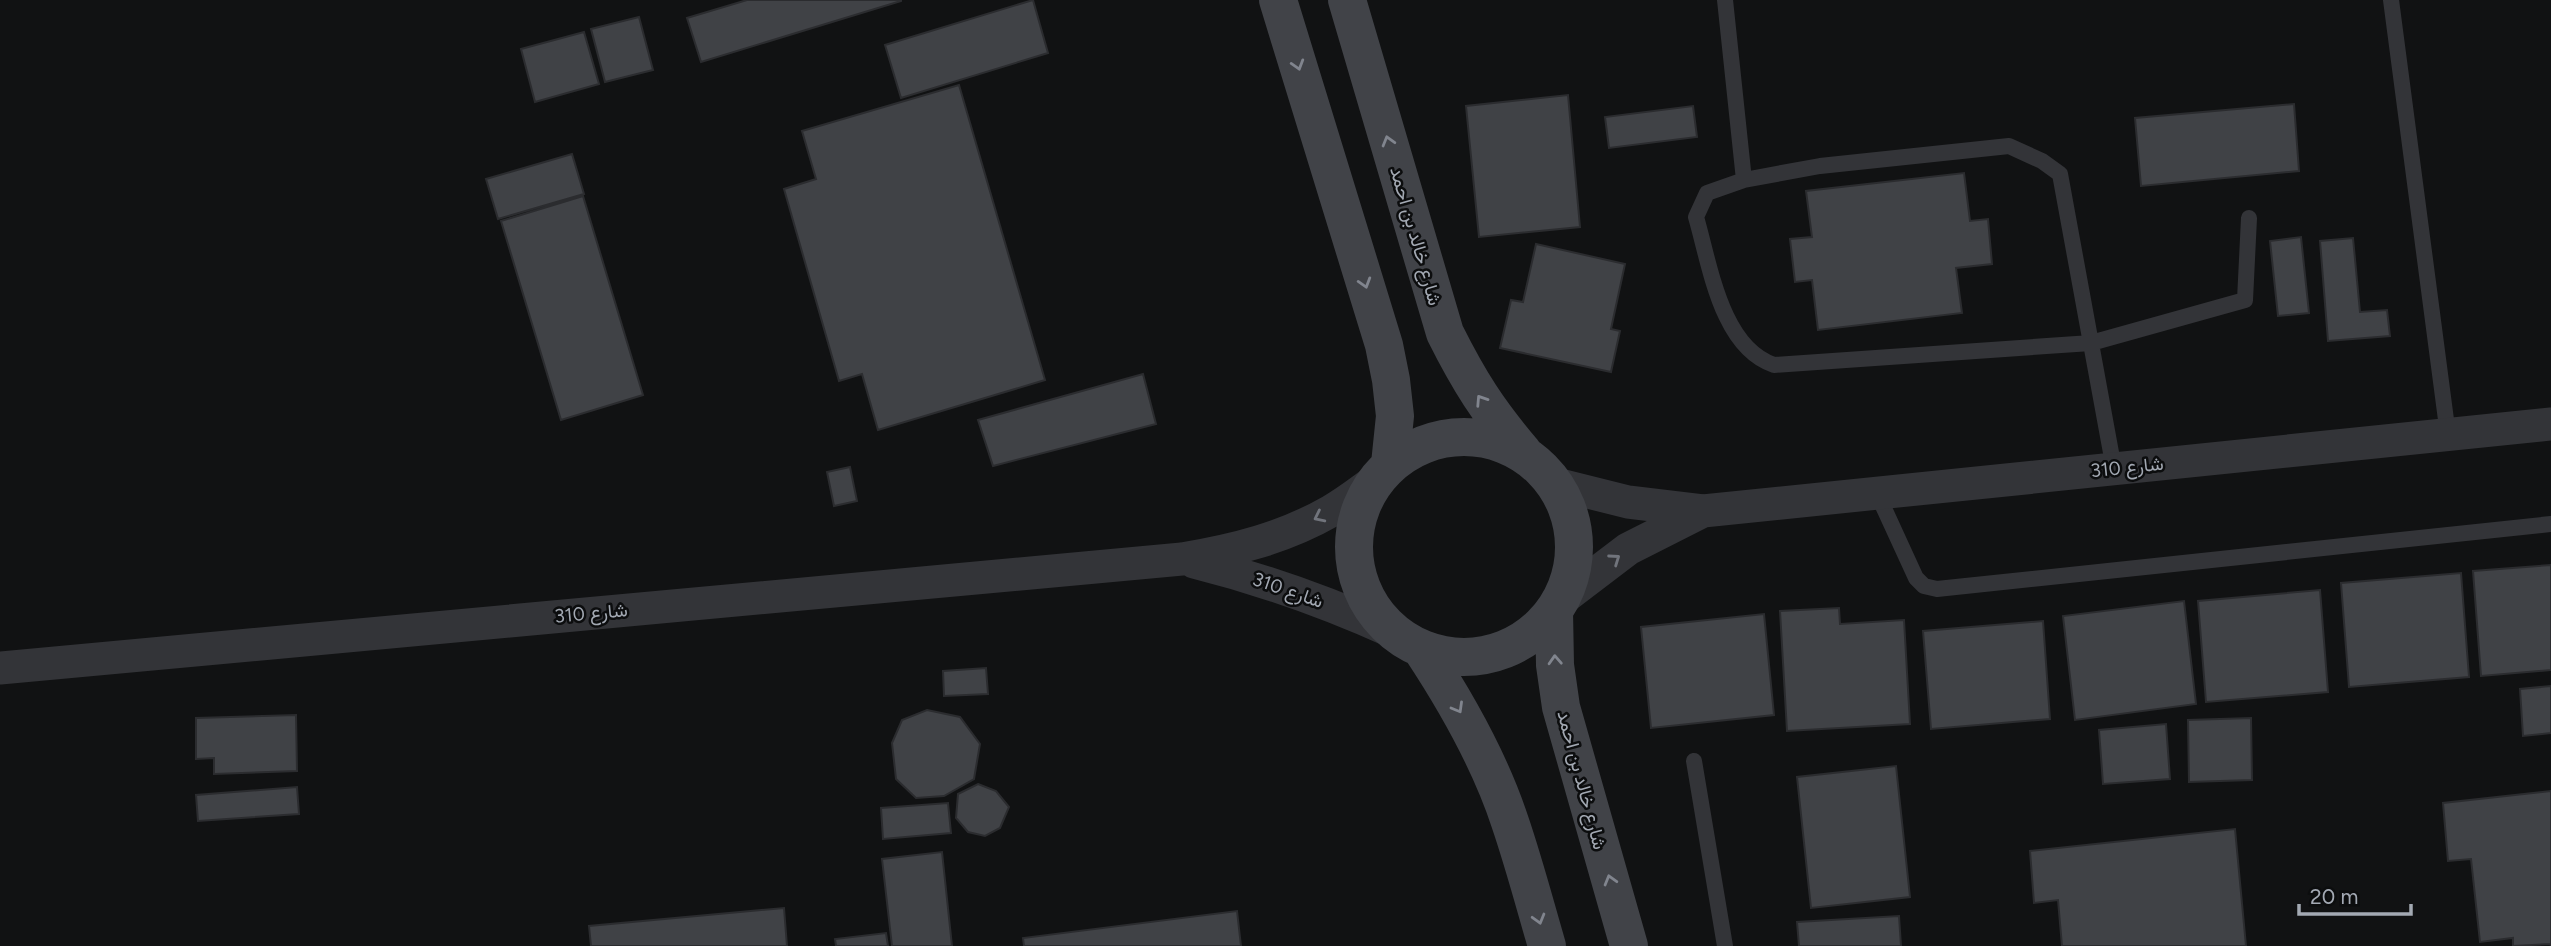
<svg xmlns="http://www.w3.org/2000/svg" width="2551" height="946" viewBox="0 0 2551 946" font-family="Figtree,Vazirmatn,sans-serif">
<rect width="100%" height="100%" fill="#111213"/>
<path fill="#404246" stroke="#2b2c2f" stroke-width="2" d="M747 0H901V1L701 62 687 18Z
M1033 0 1048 53 901 98 885 45Z
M639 17 653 70 605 82 591 29Z
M584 32 599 84 535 102 521 49Z
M959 85 1045 380 878 430 862 374 839 381 784 189 816 179 802 131Z
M1568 95 1580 227 1479 237 1466 106Z
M2294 104 2299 171 2141 186 2135 118Z
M1693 106 1697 137 1609 148 1605 117Z
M572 154 584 194 498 219 486 179Z
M1964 173 1970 221 1988 219 1992 264 1956 268 1962 313 1818 330 1812 280 1795 282 1790 239 1812 237 1806 191Z
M583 196 643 395 561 420 501 221Z
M2301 237 2309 313 2278 316 2270 241Z
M2353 238 2360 312 2387 310 2390 336 2328 341 2320 241Z
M1536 244 1625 264 1611 329 1620 331 1611 372 1500 348 1511 300 1523 302Z
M1143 374 1156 424 993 466 978 420Z
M850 467 857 501 834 506 827 472Z
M2551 565V670L2481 676 2473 571Z
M2461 573 2469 677 2349 687 2341 583Z
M2320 590 2328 692 2206 702 2198 601Z
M2184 601 2196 704 2075 720 2063 616Z
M1839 608 1840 624 1904 620 1910 724 1787 731 1780 611Z
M1764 614 1774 715 1651 728 1641 627Z
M2043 621 2050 719 1931 729 1923 631Z
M986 668 988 694 944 696 943 671Z
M2551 686V733L2523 736 2520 689Z
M927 710 960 717 980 744 974 779 944 796 916 798 896 779 892 743 902 720Z
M296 715 297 771 214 774V758L196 759V718Z
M2251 718 2252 780 2189 782 2188 720Z
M2166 724 2170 779 2103 784 2099 730Z
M1896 766 1910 897 1811 908 1797 777Z
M978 784 996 791 1009 807 1000 828 985 836 968 832 956 818 958 794Z
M297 787 299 814 198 821 196 795Z
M2551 791V946L2550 944 2513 946V938L2480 942 2471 859 2448 861 2443 803Z
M948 803 951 833 883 839 881 808Z
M2235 829 2246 946H2062L2058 900 2034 903 2030 851Z
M942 852 952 946H892L882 859Z
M784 908 787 946H591L589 926Z
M1237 911 1241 946H1024L1023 938Z
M1899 916 1901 946H1799L1797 922Z
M886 933 888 946H836L835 939Z"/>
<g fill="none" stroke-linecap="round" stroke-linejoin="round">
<path stroke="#333438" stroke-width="16" d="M1725 0 1744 180
M2391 0 2448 435
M2114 469 2060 174 2042 161 2009 146 1820 166 1744 180 1707 193 1696 217C1710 265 1721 347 1774 365L2091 343 2245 300 2249 218
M1877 493 1916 578 1924 586 1937 589 2551 524
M1694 761 1725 946"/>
<path stroke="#333438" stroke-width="33" d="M1556 484 1628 502 1703 511 2551 424
M1194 562C1262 579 1327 602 1391 631
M1561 600 1628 549 1703 511
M0 668 1182 559C1235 550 1284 538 1331 511 1347 502 1362 490 1376 480"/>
<path stroke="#414348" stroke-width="38" d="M1278 0 1384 345 1391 380 1395 416 1390 464
M1347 0 1445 333C1469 381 1488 411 1523 452
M1354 547a110 110 0 1 1 220 0a110 110 0 1 1-220 0Z
M1554 611 1555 665 1561 707 1629 946
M1422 650C1457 703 1490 761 1510 822 1524 863 1535 905 1547 946"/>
</g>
<defs><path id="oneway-chevron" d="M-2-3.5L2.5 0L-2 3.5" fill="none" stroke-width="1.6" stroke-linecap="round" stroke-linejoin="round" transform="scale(1.75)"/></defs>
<g stroke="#81858e">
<use href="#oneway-chevron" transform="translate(1298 65) rotate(73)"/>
<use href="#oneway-chevron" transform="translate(1388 141) rotate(-106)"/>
<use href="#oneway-chevron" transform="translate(1365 283) rotate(73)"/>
<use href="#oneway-chevron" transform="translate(1481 400) rotate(-123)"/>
<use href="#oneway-chevron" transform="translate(1555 660) rotate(-93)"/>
<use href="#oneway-chevron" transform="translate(1458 708) rotate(60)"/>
<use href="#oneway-chevron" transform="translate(1610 880) rotate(-106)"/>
<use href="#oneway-chevron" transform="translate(1539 919) rotate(74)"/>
</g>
<g stroke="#71747c">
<use href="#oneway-chevron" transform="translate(1319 517) rotate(154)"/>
<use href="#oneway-chevron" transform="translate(1615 559) rotate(-35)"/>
</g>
<g text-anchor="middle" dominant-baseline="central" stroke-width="5" stroke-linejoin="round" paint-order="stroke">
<g font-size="19" fill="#a3a9b3" stroke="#0c0d0e">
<text transform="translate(1416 236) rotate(74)">شارع خالد بن احمد</text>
<text transform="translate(2127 467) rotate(-6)">شارع 310</text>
<text transform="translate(1288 590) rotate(19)">شارع 310</text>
<text transform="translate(591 613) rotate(-5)">شارع 310</text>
<text transform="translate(1582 780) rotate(75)">شارع خالد بن احمد</text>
</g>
</g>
<path d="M2299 904v10h112v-10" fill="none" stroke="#a3a9b3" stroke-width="3.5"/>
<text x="2310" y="904" font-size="21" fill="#a3a9b3" stroke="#0c0d0e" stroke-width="5" paint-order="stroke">20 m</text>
</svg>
